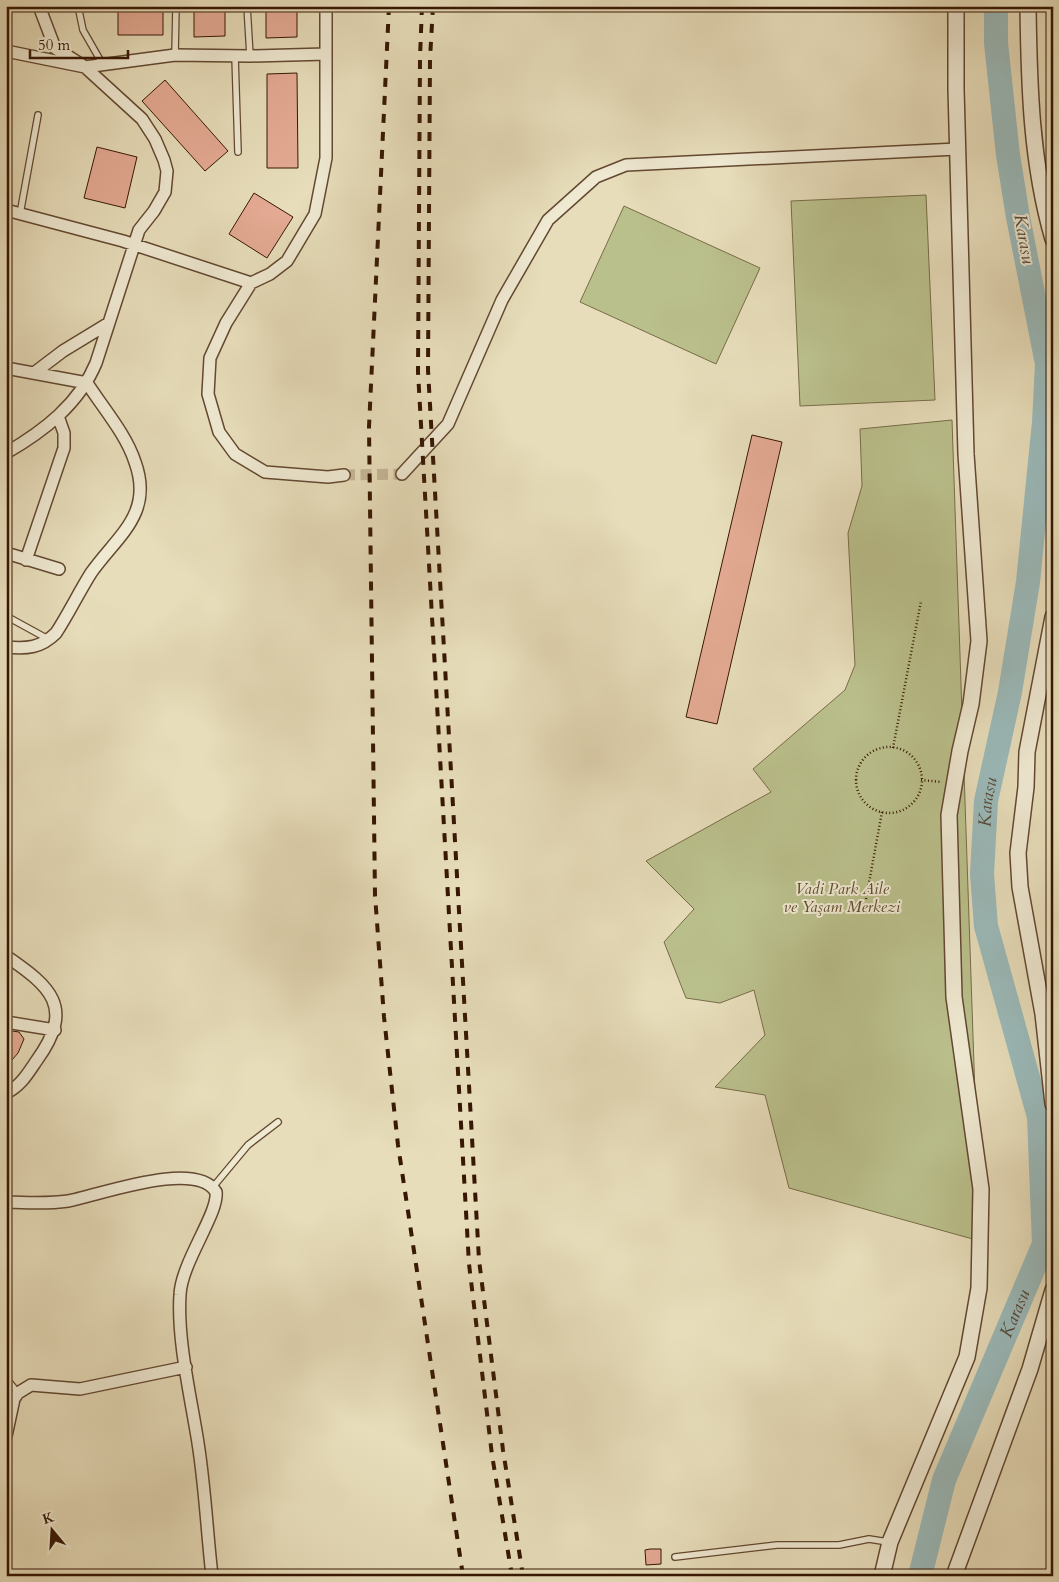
<svg xmlns="http://www.w3.org/2000/svg" width="1059" height="1582" viewBox="0 0 1059 1582" font-family="Cardo,serif">
<rect width="100%" height="100%" fill="#e7ddba"/>
<filter id="stains"><feTurbulence type="fractalNoise" baseFrequency=".004" numOctaves="4"/><feColorMatrix values="0 0 0 0 .2 0 0 0 0 .09 0 0 0 0 .02 0 0 0 .5 -.17"/></filter>
<radialGradient id="worn" r=".72"><stop offset=".6" stop-color="#630" stop-opacity="0"/><stop offset="1" stop-color="#630" stop-opacity=".3"/></radialGradient>
<path fill="#bac08c" stroke="#786c48" d="M926 195 935 400 800 406 791 201Z
M624 206 760 268 716 364 580 302Z
M952 420 980 1241 789 1188 765 1095 715 1087 765 1035 754 990 720 1003 686 998 664 942 694 909 646 861 771 792 753 769 845 690 855 665 848 533 862 486 860 429Z"/>
<g fill="none" stroke-linecap="round" stroke-linejoin="round">
<path stroke="#9bbaba" stroke-width="24" id="s1" d="M920 1576 944 1480 1044 1244 1039 1117 986 926 982 874 986 801 1010 692 1028 582 1044 422 1047 364 1018 217 1008 155 996 43V6"/>
</g>
<path fill="#e4aa93" stroke="#371703" d="M118 6H163V35H118Z
M194 6H225V36L194 37Z
M266 6H297V37L266 38Z
M297 73 298 168H267V74Z
M165 80 228 151 205 171 142 101Z
M97 147 137 157 125 208 84 198Z
M254 193 293 217 267 258 229 234Z
M752 435 782 442 717 724 686 717Z
M6 1030 19 1032 24 1039 18 1053 6 1067Z
M650 1549H661V1564L646 1565 645 1550Z"/>
<g fill="none" stroke-linecap="round" stroke-linejoin="round">
<path stroke="#c4b595" stroke-width="11" stroke-dasharray="11 5.5" stroke-linecap="butt" d="M344 475 402 474"/>
<defs>
<path id="service" d="M78 6 83 30 103 65
M247 6 250 56
M175 55 176 6
M235 56 238 152
M20 214 38 115
M6 616 48 639
M213 1187 248 1145 278 1122
M6 1378 18 1393
M675 1557 777 1545H839L869 1539 888 1542"/>
<path id="minor" d="M39 6 55 48 85 67 175 55 250 56 326 54
M6 51 85 67 142 119 155 139 164 160 167 171 165 192 154 211 139 230 96 363C79 404 44 431 6 453
M6 210 123 241 251 283 270 274 287 261 315 214 326 158V6
M251 283 226 323 210 358 208 394 219 432 235 454 265 472 328 477 344 475
M6 368 87 383C103 408 126 434 135 462 154 514 117 536 91 573 79 592 69 613 56 633 41 648 27 649 6 647
M34 373 63 351 109 323
M402 474 448 424 502 300 548 220 596 177 626 165 957 149
M6 553 59 569
M26 560 64 448V433L58 416
M6 956C51 987 75 1007 37 1060 28 1073 21 1086 6 1093
M6 1022 55 1030
M6 1202C27 1203 48 1204 68 1201 100 1195 196 1159 216 1192 219 1213 181 1263 180 1295 177 1340 191 1398 198 1443 205 1487 207 1532 212 1576
M6 1436 14 1399 18 1393 31 1385 80 1389 186 1367"/>
<path id="tertiary" d="M1028 6C1029 85 1031 163 1053 239
M1053 617 1027 752 1026 787 1018 853 1020 887 1043 1014 1053 1104
M882 1576 890 1542 967 1357 979 1288 981 1189 954 997 949 815 960 751 971 704 979 641 966 454 956 89V6
M954 1576 1030 1369 1053 1290"/>
</defs>
<use href="#service" stroke="#634831" stroke-width="8"/>
<use href="#minor" stroke="#634831" stroke-width="14"/>
<use href="#tertiary" stroke="#634831" stroke-width="18"/>
<path stroke="#371703" stroke-width="2.5" stroke-dasharray="1 2.5" stroke-linecap="butt" d="M856 780a33 33 0 1 1 66 0a33 33 0 1 1-66 0Z
M893 748 921 601
M921 780 942 782
M866 899 882 812"/>
<use href="#service" stroke="#efe9d2" stroke-width="5.5"/>
<use href="#minor" stroke="#efe9d2" stroke-width="11"/>
<use href="#tertiary" stroke="#efe9d2" stroke-width="15"/>
<path stroke="#371703" stroke-width="4" stroke-dasharray="9 9" stroke-linecap="butt" d="M389 6 369 427 375 895 384 1017 398 1145 463 1576
M422 6 420 58 418 372 469 1264 492 1455 512 1576
M433 6 430 59 428 370 479 1260 503 1450 523 1576"/>
</g>
<g text-anchor="middle" dominant-baseline="central" stroke-width="4" stroke-linejoin="round" paint-order="stroke">
<g font-size="16" font-style="italic" fill="#5e4a2c" stroke="#efe9d2">
<text x="842" y="889">Vadi Park Aile<tspan x="842" dy="18">ve Yaşam Merkezi</tspan></text>
</g>
<g font-size="18" font-style="italic" fill="#55483a" stroke="#efe9d2">
<text transform="translate(1024 239) rotate(80)">Karasu</text>
<text stroke="none"><textPath href="#s1" startOffset="805">Karasu</textPath></text>
<text stroke="none"><textPath href="#s1" startOffset="280">Karasu</textPath></text>
</g>
</g>
<rect width="1059" height="1582" fill="none" stroke="#e7ddba" stroke-width="25"/>
<rect x="8" y="8" width="1044" height="1567" fill="none" stroke="#371703" stroke-width="2.5"/>
<rect x="12" y="12" width="1034" height="1557" fill="none" stroke="#371703"/>
<g transform="translate(52 1530) rotate(342)" stroke="#efe9d2" stroke-width="4" paint-order="stroke">
<path d="M0-4L9 19L0 12L-9 19Z" fill="#371703"/>
<text y="-8" font-size="14" font-weight="bold" text-anchor="middle" fill="#371703">K</text>
</g>
<path d="M30 50v8h98v-8" fill="none" stroke="#371703" stroke-width="2.5"/>
<text x="38" y="50" font-size="15" fill="#371703" stroke="#efe9d2" stroke-width="4" paint-order="stroke">50 m</text>
<rect width="100%" height="100%" filter="url(#stains)"/>
<rect width="100%" height="100%" fill="url(#worn)"/>
</svg>
